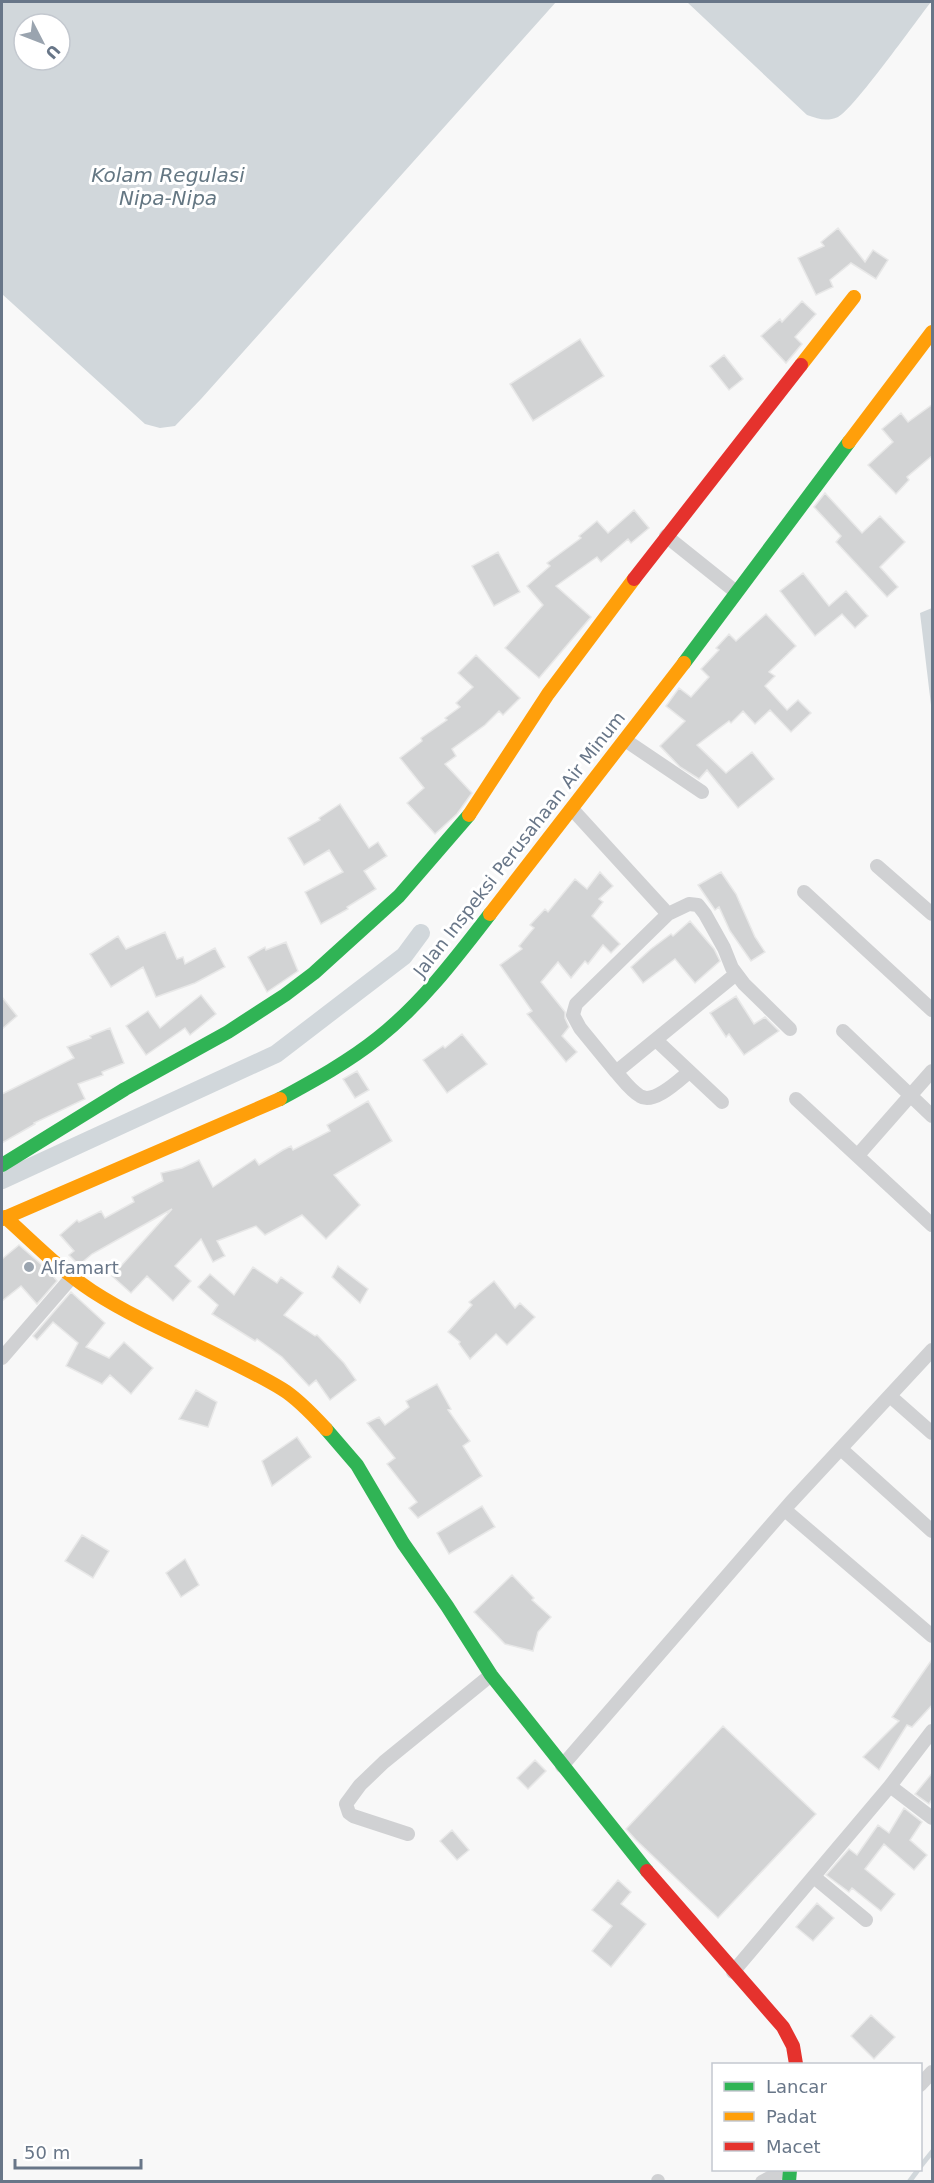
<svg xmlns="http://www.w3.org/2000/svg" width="934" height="2183" viewBox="0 0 934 2183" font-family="'DejaVu Sans',sans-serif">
<rect width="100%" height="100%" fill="#f8f8f8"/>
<path fill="#d1d7db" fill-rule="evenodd" d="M2 2H556L201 399 175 426 160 428 145 424 2 294ZM24 24H60V60H24Z
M687 2H931C916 21 853 110 838 117 826 122 819 119 807 115Z
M932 608V705H931L920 613Z"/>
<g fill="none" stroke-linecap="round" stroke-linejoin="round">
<path stroke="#d1d7db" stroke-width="5" d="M920 2167 932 2152
M909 2182 918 2170"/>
<path stroke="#d1d7db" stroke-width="18" d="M2 1180 276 1054 404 956 421 933"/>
</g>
<path fill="#d2d3d4" stroke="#e8e8e8" stroke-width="1.5" d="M838 228 865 262 873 250 888 260 876 279 851 263 830 280 833 287 816 295 798 258 824 246 821 242Z
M802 301 816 314 795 337 802 344 786 363 761 336 780 319 782 322Z
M580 339 604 376 533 421 510 384Z
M724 355 743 379 729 390 710 366Z
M933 404V455L907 477 909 480 896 494 868 465 893 442 882 429 901 413 908 422Z
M825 493 862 533 880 516 905 542 880 567 898 587 887 597 836 542 841 536 814 507Z
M634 510 649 528 631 543 628 539 601 562 597 557 556 586 591 617 539 678 505 648 543 605 527 586 550 566 547 563 581 538 579 536 597 521 608 533Z
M498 552 520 592 494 606 472 566Z
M803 573 829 606 846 591 868 616 855 628 842 614 815 636 780 591Z
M766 614 796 646 769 672 775 676 765 686 787 710 798 700 811 713 791 732 770 710 755 724 743 711 731 723 729 721 697 745 726 773 752 752 774 779 738 808 707 770 699 779 680 767 660 746 685 721 666 706 679 688 691 697 709 677 701 669 719 650 716 648 729 634 736 641Z
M476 655 520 698 503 715 499 711 485 725 452 749 456 756 445 764 472 793 457 814 435 834 407 803 424 788 400 758 422 741 421 738 447 720 445 718 460 707 456 703 473 687 458 673Z
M340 804 369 848 378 842 387 856 364 871 376 889 347 907 348 909 321 924 305 892 343 872 329 850 304 865 288 838 320 820 319 818Z
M600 872 613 886 599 899 603 902 592 916 620 944 611 953 603 945 588 964 585 961 571 978 558 962 541 982 565 1012V1018L569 1027 562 1036 577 1052 566 1062 527 1014 532 1011 500 965 522 949 519 946 534 928 530 925 545 909 548 912 575 879 587 889Z
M721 872 736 894 755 937 765 952 751 961 730 931 719 907 715 910 698 885Z
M690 921 714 949 720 961 695 983 675 959 643 983 631 967 651 949 671 934 673 936Z
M165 932 177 959 183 957 185 964 215 948 225 967 195 983 156 997 143 967 111 987 90 954 118 936 126 949Z
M286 942 298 971 267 992 248 957 265 947 266 950Z
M201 995 216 1014 190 1035 185 1028 146 1055 126 1026 148 1011 160 1028Z
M736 996 754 1024 765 1017 779 1031 744 1055 729 1034 726 1037 710 1013Z
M2 997 17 1016 2 1029Z
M110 1028 124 1063 102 1072 103 1075 78 1084 85 1099 34 1123 35 1124 2 1143V1094L74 1058 67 1047 91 1038 90 1036Z
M462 1034 487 1064 447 1093 423 1060 443 1046 445 1048Z
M357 1071 369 1090 355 1098 343 1079Z
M368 1101 392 1141 334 1175 360 1205 326 1239 302 1215 265 1235 256 1226 217 1241 225 1256 213 1262 201 1239 175 1266 191 1281 173 1301 147 1276 131 1293 112 1276 172 1209 92 1254 79 1265 69 1255 74 1251 60 1235 77 1220 79 1222 101 1211 105 1218 134 1202 132 1197 163 1181 161 1173 182 1168 199 1160 213 1187 255 1159 259 1165 283 1150 291 1146 293 1150 330 1131 327 1125Z
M19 1245 49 1271 57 1281 37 1304 21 1286 2 1301V1259Z
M338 1266 368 1289 360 1303 332 1277Z
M253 1267 277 1283 281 1277 303 1293 284 1315 315 1336 317 1335 344 1363 356 1380 330 1400 316 1380 309 1386 282 1357 257 1339 255 1341 212 1314 218 1305 198 1287 210 1274 234 1295Z
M494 1281 515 1308 520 1303 535 1317 507 1345 496 1334 470 1359 459 1344 460 1342 448 1332 472 1305 469 1302Z
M71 1292 105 1323 86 1347 109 1358 124 1342 153 1368 131 1394 110 1375 102 1384 66 1366 78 1343 53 1322 37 1340 33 1336Z
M437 1384 451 1409 448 1410 470 1441 463 1446 482 1476 418 1518 409 1508 417 1502 387 1464 395 1458 367 1423 379 1417 385 1425 409 1407 406 1401Z
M196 1390 217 1402 208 1427 179 1419Z
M297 1437 311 1457 272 1486 262 1461Z
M482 1506 495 1527 449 1554 437 1533Z
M82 1535 109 1551 93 1578 65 1561Z
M185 1559 199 1585 181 1597 166 1573Z
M512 1575 534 1598 532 1600 551 1617 538 1632 533 1651 505 1644 474 1612Z
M933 1658V1704L912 1727 907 1725 879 1770 863 1757 899 1721 892 1717Z
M723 1726 816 1814 718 1918 636 1840 626 1829Z
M535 1760 546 1771 528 1789 517 1778Z
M933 1772V1798L929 1804 915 1794Z
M904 1808 922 1822 910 1840 927 1855 914 1870 884 1844 865 1869 895 1894 881 1911 852 1888 849 1892 826 1875 849 1849 857 1855 878 1825 889 1833Z
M452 1830 469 1850 457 1860 440 1841Z
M618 1880 631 1892 621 1904 646 1924 611 1967 592 1951 612 1926 592 1910Z
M817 1903 834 1918 813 1941 796 1927Z
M871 2015 895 2037 874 2059 851 2036Z"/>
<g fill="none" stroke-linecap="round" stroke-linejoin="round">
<path stroke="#d0d1d3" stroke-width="14" d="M666 536 736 592
M625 740 702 792
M572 809 668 914
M877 866 932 914
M804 892 932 1010
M843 1031 932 1116
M656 1040 722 1102
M616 1072 580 1028 573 1015 576 1004 668 914 689 904 698 905 705 914 724 948 732 968 744 984 790 1029
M689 1072C679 1080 654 1105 640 1096 631 1091 623 1080 616 1072L736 974
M796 1099 932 1225
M858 1155 932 1071
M2 1358 72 1277
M890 1396 932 1433
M841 1449 932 1531
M785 1510 932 1636
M562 1766 791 1502 932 1350
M890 1786 932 1818
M408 1834 353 1816 349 1813 346 1804 360 1785 384 1762 491 1675
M814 1877 866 1920
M733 1972 890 1786 932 1731
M920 2085 932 2072
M658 2181V2182
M762 2182 785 2170"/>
<path stroke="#30b455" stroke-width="14" d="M684 663 849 442
M280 1099C313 1081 348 1062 378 1038 422 1003 456 958 490 914
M2 1165 125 1089 228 1032 285 995 314 973 399 896 469 815
M326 1429 357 1465 403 1543 447 1606 491 1675 647 1871
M789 2182 790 2170"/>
<path stroke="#ff9f0a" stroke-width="14" d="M801 365 854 297
M849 442 932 332
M469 815 548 694 634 579
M490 914 684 663
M5 1217C33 1242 60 1270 92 1291 152 1330 221 1352 282 1389 297 1398 314 1416 326 1429
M2 1219 280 1099"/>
<path stroke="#e5322d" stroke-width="14" d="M634 579 801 365
M647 1871 783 2027 793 2046 796 2064"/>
</g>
<circle fill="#9aa4af" stroke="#fff" stroke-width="2" cx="29" cy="1267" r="6"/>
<g text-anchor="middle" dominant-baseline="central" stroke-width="6" stroke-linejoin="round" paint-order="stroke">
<g font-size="18" fill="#687688" stroke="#fff">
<text transform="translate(519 844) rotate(-52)">Jalan Inspeksi Perusahaan Air Minum</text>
</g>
<g font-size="18" fill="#687688" stroke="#fff" text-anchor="start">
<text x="41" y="1267">Alfamart</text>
</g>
<g font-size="20" font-style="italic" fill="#647783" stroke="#fff">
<text x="168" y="175">Kolam Regulasi<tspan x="168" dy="23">Nipa-Nipa</tspan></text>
</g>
</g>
<rect width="934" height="2183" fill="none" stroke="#687688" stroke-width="6"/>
<rect x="712" y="2063" width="210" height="108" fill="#ffffff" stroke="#c3c8cf" stroke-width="1.5"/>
<rect x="724" y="2082" width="30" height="9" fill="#30b455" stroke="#c3c8cf" stroke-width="1.5"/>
<text x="766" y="2093" font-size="18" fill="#687688">Lancar</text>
<rect x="724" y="2112" width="30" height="9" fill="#ff9f0a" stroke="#c3c8cf" stroke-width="1.5"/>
<text x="766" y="2123" font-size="18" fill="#687688">Padat</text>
<rect x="724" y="2142" width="30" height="9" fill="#e5322d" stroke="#c3c8cf" stroke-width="1.5"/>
<text x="766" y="2153" font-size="18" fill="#687688">Macet</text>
<g transform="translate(42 42) rotate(132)"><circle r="28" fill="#ffffff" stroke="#c3c8cf" stroke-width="1.5"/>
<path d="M0-4.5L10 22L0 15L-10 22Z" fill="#9aa4af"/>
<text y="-9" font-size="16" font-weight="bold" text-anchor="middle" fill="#687688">U</text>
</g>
<path d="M15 2159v9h126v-9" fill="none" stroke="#687688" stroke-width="3"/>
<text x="24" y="2159" font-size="18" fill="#687688" stroke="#ffffff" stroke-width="4.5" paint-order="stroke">50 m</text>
</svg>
